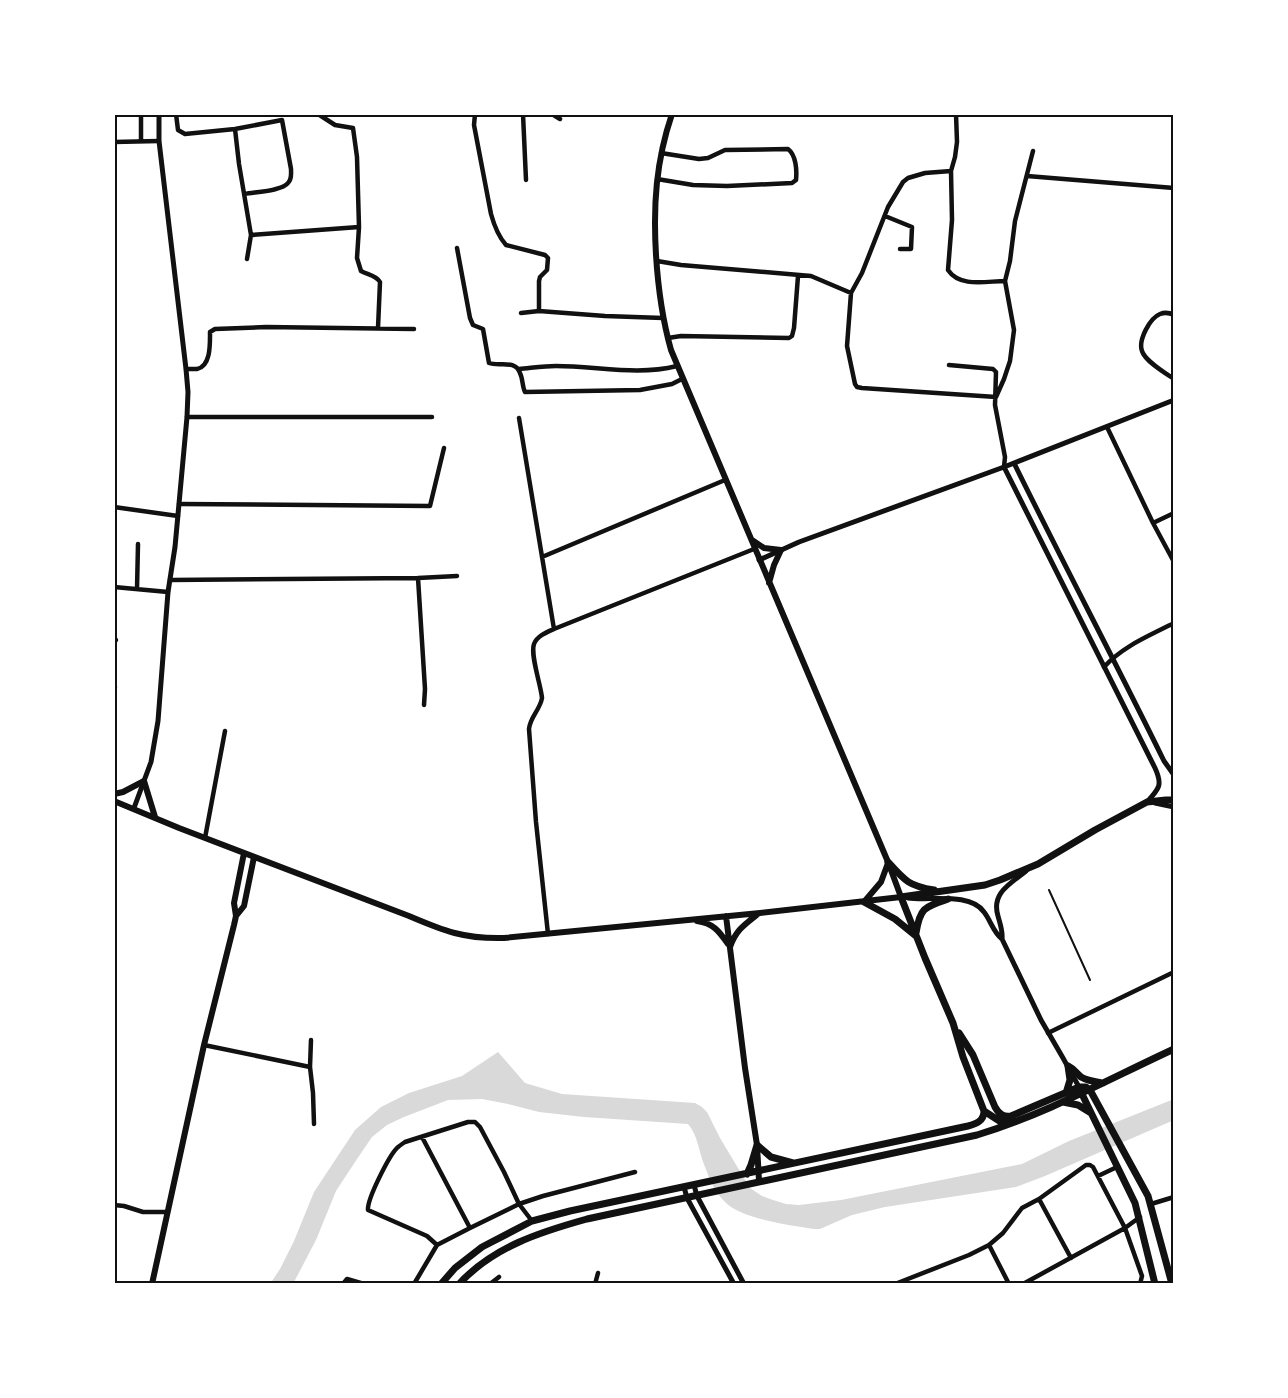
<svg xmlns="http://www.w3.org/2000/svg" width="1288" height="1398" viewBox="0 0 1288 1398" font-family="'Roboto Serif',serif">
<rect width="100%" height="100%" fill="#fff"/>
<path fill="#d9d9d9" d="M498 1052 525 1083 562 1094 695 1103 702 1107 707 1112 720 1138 750 1188 762 1196 773 1200 786 1204 799 1205 841 1200 1022 1164 1069 1141 1174 1099V1120L1045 1176 1016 1187 885 1207 852 1215 820 1229H814C790 1225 743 1219 726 1203 715 1193 710 1180 705 1167 699 1153 698 1135 688 1124L584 1117 539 1112 508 1104 482 1099 448 1100 404 1117 387 1125 372 1137 357 1159 336 1191 316 1240 293 1284H270L280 1269 294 1241 314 1192 355 1130 381 1107 409 1093 462 1076Z"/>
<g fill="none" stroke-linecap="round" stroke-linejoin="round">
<path stroke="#111" stroke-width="2" d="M1049 890 1090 980"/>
<path stroke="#111" stroke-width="4.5" d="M176 114 178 130 185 134 235 129 282 120 291 169C291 174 292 179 288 183 282 191 255 192 245 194
M318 114 335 125 353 128 357 157 359 227 357 258 361 271C368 275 376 275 380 282L378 328
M475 114 474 125 491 214C494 225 498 236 506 245L545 255 548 258 547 270 540 277 539 281V311
M523 114 526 180
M552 114 560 119
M956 114 957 142 955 157 951 171 952 220 948 270C960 288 987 281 1005 281
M235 129 239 164 251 235 247 259
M141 141V114
M114 142 159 141
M951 171 925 173 908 178 903 182 888 207 862 273 851 293 847 346 855 384 857 387 862 388 996 397
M1027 176 1174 188
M657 179 693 185 727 186 792 183 796 180C797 170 796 155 788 149L725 150 708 158 699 159 661 153
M885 216 912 227 911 249H900
M251 235 359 227
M457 248 470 318 473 325 483 329 489 363C499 367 515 359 520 373 523 379 522 386 525 392L640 390 672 384 682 379
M657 261 681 265 811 276 851 293
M521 313 539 311 605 316 663 318
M1174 315C1170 313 1165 312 1160 314 1150 318 1138 340 1142 351 1145 361 1165 373 1174 379
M668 338 681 336 789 338 792 336 794 328 798 276
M949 365 993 369 996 372 995 405 1005 457 1004 467
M186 369C190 369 193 369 197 369 211 366 210 344 210 332L215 329 266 327 414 329
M519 369C531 368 544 366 556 366 597 366 637 376 677 366
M996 397 1004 379 1010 361 1014 330 1005 281 1010 261 1015 221 1033 151
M187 417H432
M519 418 554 629
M1107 427 1153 523 1174 562
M179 504 430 506 444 448
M114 507 178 516
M1153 523 1174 513
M542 557 725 480
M418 578 425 689 424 705
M170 580 418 578 457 576
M114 587 168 592
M137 589 138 544
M114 640H116
M1104 667C1123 646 1149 636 1174 623
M114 687H115
M205 838 225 731
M548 934 536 822 529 729C530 717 540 710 542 698 541 685 530 655 534 644 537 636 547 632 554 629L754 549
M1048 1033 1174 972
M204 1045 310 1067 313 1093 314 1124
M310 1067 311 1040
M422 1137 470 1228
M1098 1176 1117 1167
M1039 1199 1071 1258
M1151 1204 1174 1197
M114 1205 124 1206 143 1212H167
M437 1245 427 1236 368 1210C367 1199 389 1156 397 1148 399 1146 402 1144 405 1142L468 1122H475L480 1127 504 1172 519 1204 532 1221
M989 1245 1009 1284
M343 1284 347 1279 364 1284
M414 1284 437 1245 470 1228 519 1204 543 1196 635 1172
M490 1284 499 1277
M595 1284 598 1273
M895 1284 969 1255 989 1245 1003 1233 1022 1208 1039 1199 1086 1165H1090L1093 1167 1125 1228 1142 1276 1140 1284
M1023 1284 1125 1228 1140 1217"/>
<path stroke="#111" stroke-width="5" d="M1014 463C1063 563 1115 661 1164 761L1174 775
M1004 467 1155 768C1163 785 1159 789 1147 802
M759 560 799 542 1004 467 1174 400
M1155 803 1174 807
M134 808 151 762 158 721 168 592 175 547 187 417 188 392 186 369 159 141V114
M908 898C930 901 970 892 984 912 991 921 993 932 1002 939L1041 1020 1063 1058 1079 1087
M1002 939C1003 931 1000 924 998 916 991 893 1010 884 1026 871
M694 1185 697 1196 744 1284
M684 1187 687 1198 734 1284"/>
<path stroke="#111" stroke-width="6" d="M752 540 764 548 781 550 774 565 769 583
M114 794 123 792 144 781 155 817
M114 801 179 828 409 916C444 931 464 939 504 938L760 913 901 897 888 862 671 350C662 318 658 287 656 255 653 205 656 161 672 114
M864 902 881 882 888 863
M236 916 244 906 254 857
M726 916 745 1068 757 1145 759 1181
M697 921C713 923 719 931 728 944
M730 947C736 930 744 925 758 914
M152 1284 204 1045 234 925 236 916 234 903 244 853"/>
<path stroke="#111" stroke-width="7" d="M888 862C905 881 909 886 934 890
M864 902 895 919 916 936
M916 933C920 908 924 907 948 899
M959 1033 973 1055 995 1107C999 1114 1003 1117 1011 1116L1079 1087H1086L1090 1090 1148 1196 1172 1284
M1068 1066C1074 1069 1076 1073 1081 1077 1088 1081 1096 1082 1103 1083
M1080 1090 1135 1203 1155 1284
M1066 1093 1070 1080 1068 1066
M1063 1102 1078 1105 1091 1113
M984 1111 1001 1122 1011 1123
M747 1174 751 1165 757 1145 771 1157 793 1163
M441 1284 455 1268 482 1247 532 1221 570 1211 968 1126C976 1124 984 1121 984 1111L963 1057 953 1023 925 958 901 897 985 885 1000 880 1038 864 1095 830 1147 802 1166 800H1174
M459 1284C493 1247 540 1232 587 1219L977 1135C1046 1114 1109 1079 1174 1049"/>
</g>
<rect width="1288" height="1398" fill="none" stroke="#ffffff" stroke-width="231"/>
<rect x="116" y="116" width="1056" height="1166" fill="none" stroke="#111" stroke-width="2"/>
</svg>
